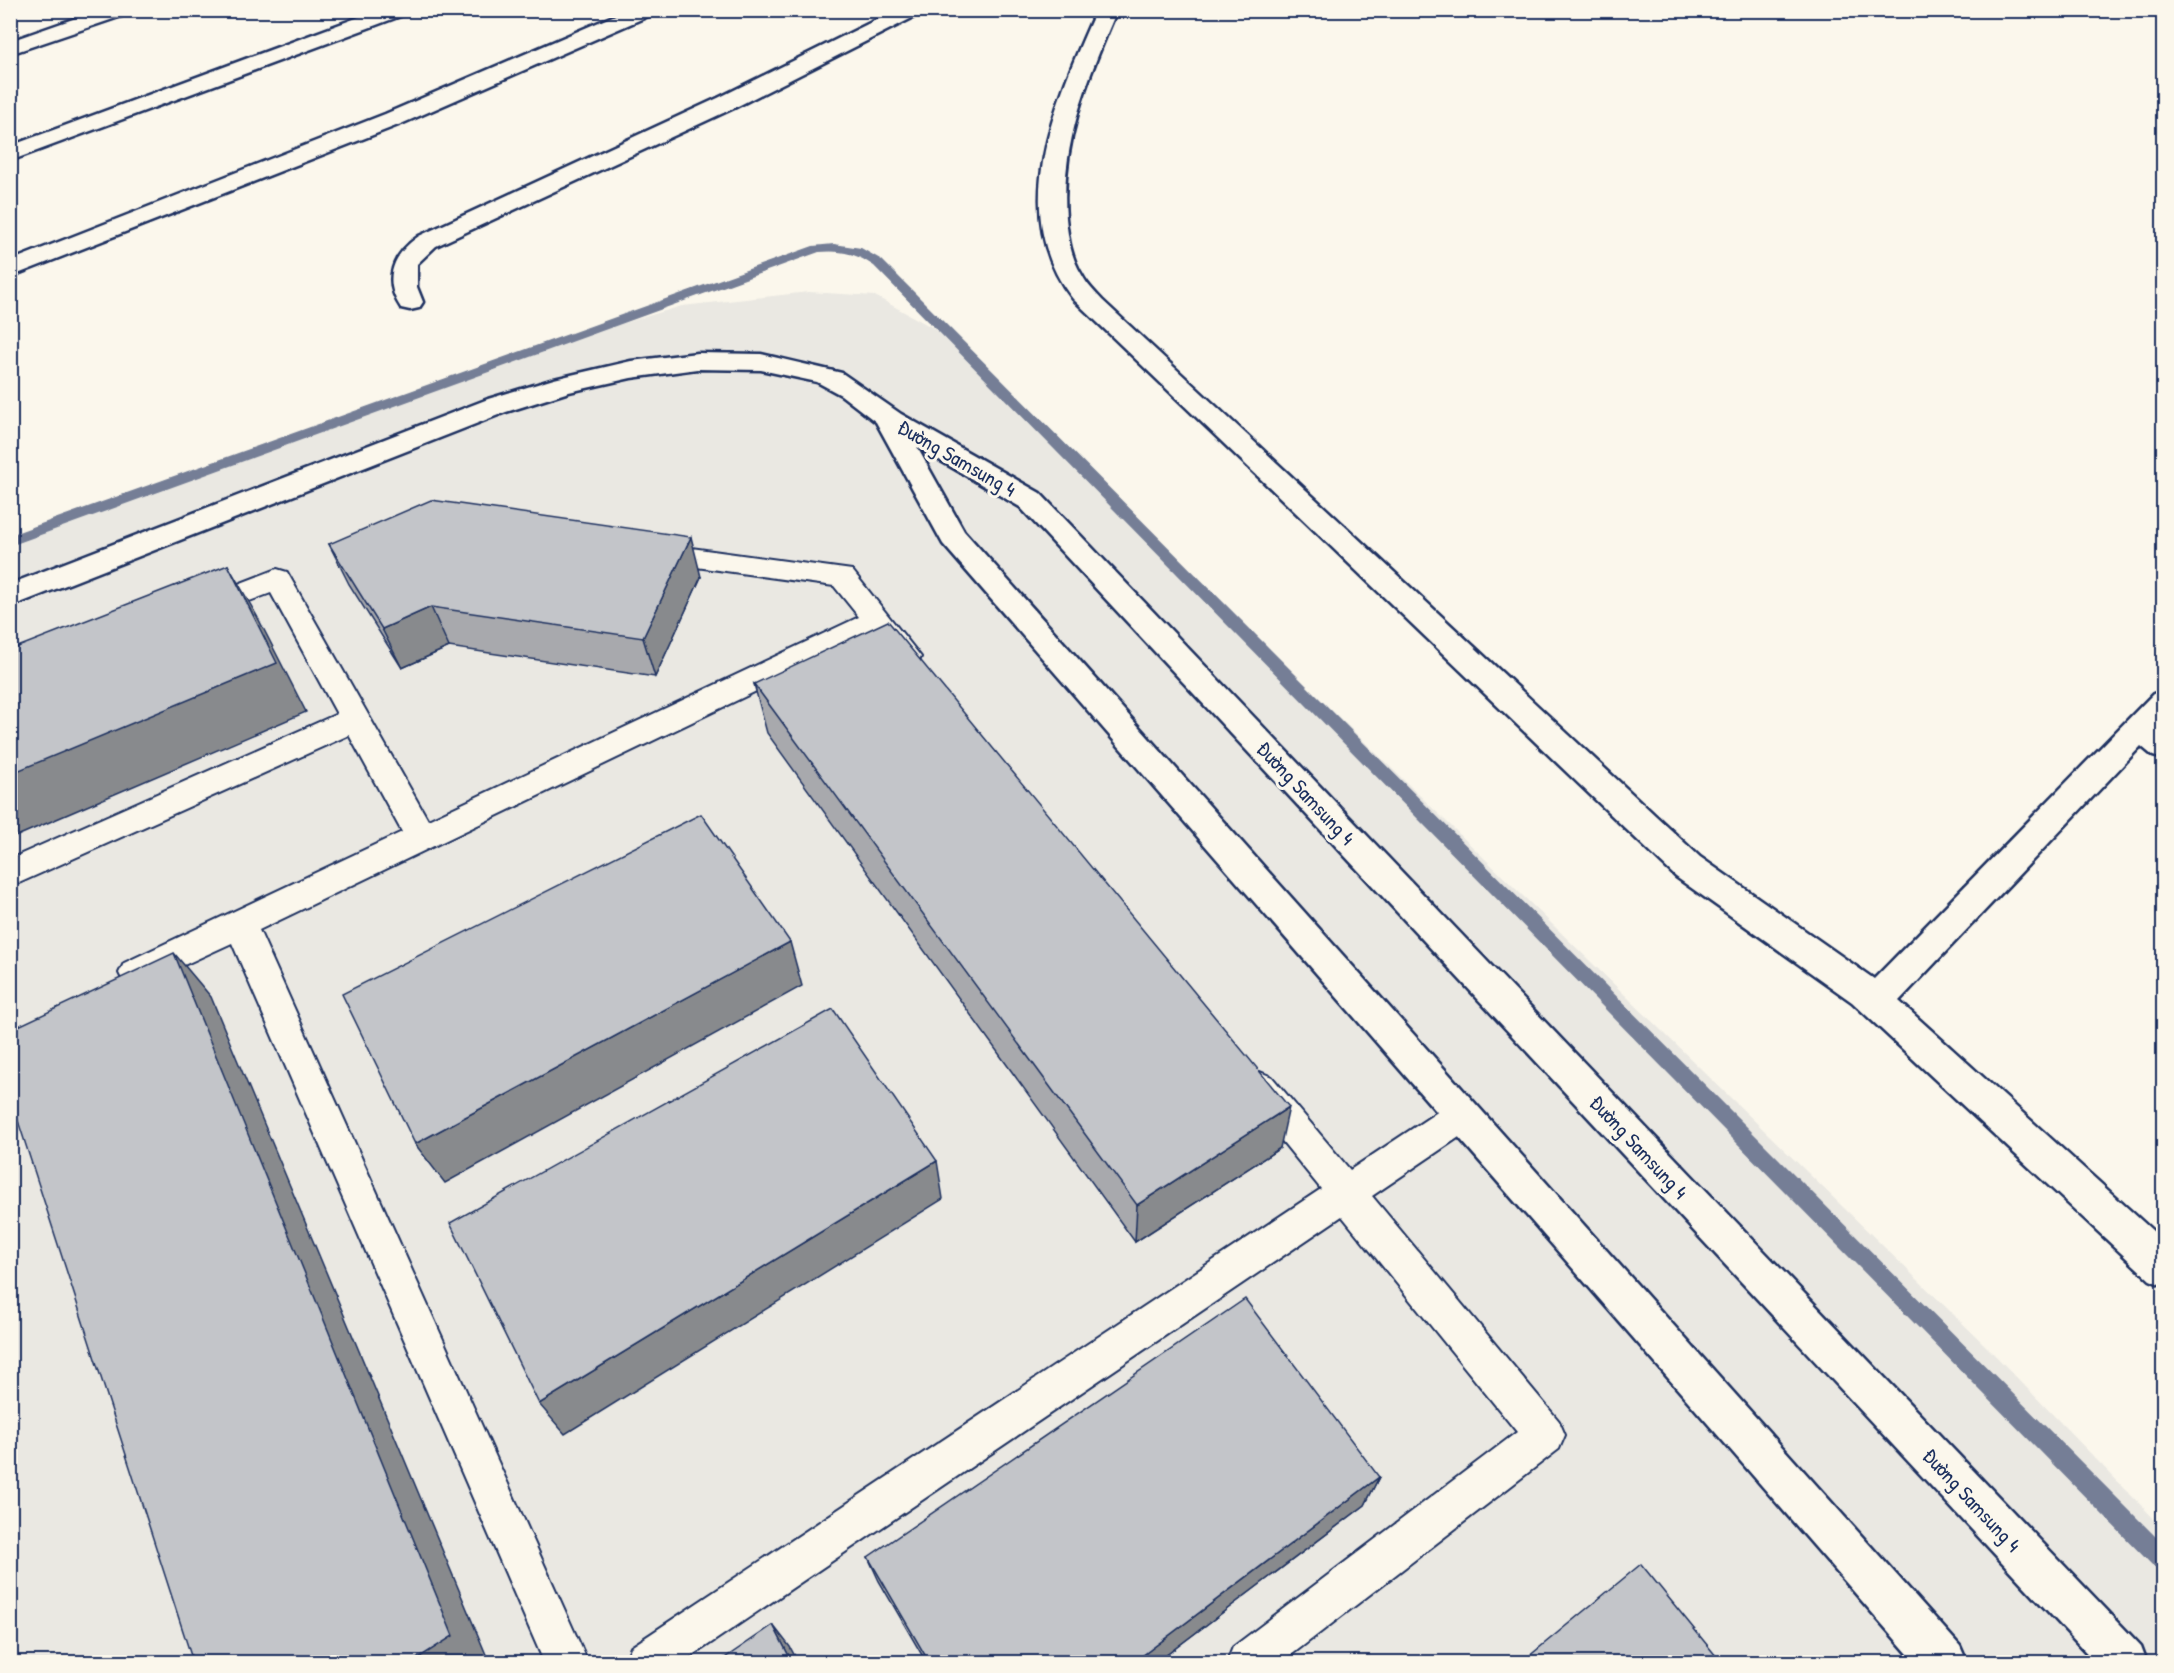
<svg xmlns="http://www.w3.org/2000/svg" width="2174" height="1673" viewBox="0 0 2174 1673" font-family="'Patrick Hand',sans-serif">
<rect width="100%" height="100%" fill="#fbf7ec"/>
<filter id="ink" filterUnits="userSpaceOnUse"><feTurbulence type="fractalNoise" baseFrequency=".0167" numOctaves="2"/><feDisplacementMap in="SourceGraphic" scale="12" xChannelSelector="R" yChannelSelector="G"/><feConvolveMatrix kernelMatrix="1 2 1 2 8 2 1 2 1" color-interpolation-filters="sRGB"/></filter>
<g filter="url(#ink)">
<path fill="#eae8e2" d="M809 292 875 296 946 335 1989 1349 2163 1528V1662H11V546L505 358 682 306Z"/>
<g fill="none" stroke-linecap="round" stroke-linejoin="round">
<path fill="#747e96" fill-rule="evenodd" d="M834 244 861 248 882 260 2164 1545V1572L2156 1569 874 266C856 253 840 250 819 252L10 546V535L813 246Z"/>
<defs>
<path id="lane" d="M655 543 852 570 921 657 917 665C895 672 886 651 873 635L259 930 588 1662H544L232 943 136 987 124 983 119 973 124 963 402 832 349 735 10 887V859L337 714 271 593 204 618 194 615 190 608 194 601 277 569 287 572 428 820 859 617 834 586 645 560 641 553 645 546Z
M1260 1072 1272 1077 1350 1170 1448 1105 1461 1100 1474 1105 1479 1116 1474 1127 1372 1196 1559 1421 1565 1435 1559 1449 1282 1662H1227L1233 1647 1517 1432 1342 1216 683 1662H625L631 1647 1321 1189 1248 1099 1242 1088 1248 1077Z"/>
<path id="street" d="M99 10H131L128 14 10 54V41Z
M378 10H409L406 14 10 161V146Z
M627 10H656L653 14 401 124 10 277V261L385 114Z
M896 10H923L920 14 734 108 436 246 417 264V287L423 302 419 308 410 310 401 308C382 279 393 254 419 236L718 98Z
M1096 10H1117C1088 78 1060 143 1066 218 1068 238 1071 258 1082 275 1087 285 1095 292 1102 300L1700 857 1874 979 2153 694 2164 690V722L2160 727 2164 730V759L2153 756 2141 746 1899 1001 2164 1241V1286L2150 1280 1852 1002 1676 877 1073 299C1004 213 1058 96 1096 10Z"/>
<path id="secondary" d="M697 353 761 354 842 373 901 414 1040 493 2141 1646 2147 1662H2095L1020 507 917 447 964 531 1960 1646 1967 1662H1915L943 544 876 422 841 395 817 382 761 370 697 369 631 378 569 392 506 412 10 607V584L488 399 554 379 631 361Z"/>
</defs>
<use href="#lane" stroke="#1b2f5e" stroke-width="4"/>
<use href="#street" stroke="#1b2f5e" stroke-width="5"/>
<use href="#secondary" stroke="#1b2f5e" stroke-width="5"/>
<use href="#lane" fill="#fbf7ec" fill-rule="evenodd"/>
<use href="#street" fill="#fbf7ec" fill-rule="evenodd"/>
<use href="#secondary" fill="#fbf7ec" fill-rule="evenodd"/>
</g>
<path fill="#a8a9ad" stroke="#1b2f5e" stroke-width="1.5" d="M329 544 701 577 655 677 449 647 402 668 349 584Z
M754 684 1280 1148 1135 1242 767 733Z
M1379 1477 1365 1505 1157 1662H926L879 1581 868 1557Z"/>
<path fill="#888a8d" stroke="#1b2f5e" stroke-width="1.5" d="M691 537 701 577 655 677 643 638Z
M228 565 257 616 306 712 10 839V774Z
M431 607 449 647 402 668 382 629Z
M790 942 802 986 445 1183 415 1144Z
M174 953 211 997 487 1657 478 1662H412Z
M1289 1107 1280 1148 1135 1242 1137 1205Z
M937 1161 943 1199 565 1434 539 1404Z
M1379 1477 1365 1505 1157 1662H1134Z
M773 1625 790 1647 798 1662H792Z"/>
<path fill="#c3c5c9" stroke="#1b2f5e" stroke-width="1.5" d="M431 500 691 537 643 638 431 607 382 629 329 544Z
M228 565 277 663 10 774V650Z
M888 621 1289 1107 1137 1205 754 684Z
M701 814 790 942 415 1144 342 994Z
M174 953 453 1636 412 1662H193L10 1096V1030Z
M833 1009 937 1161 539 1404 450 1223Z
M1245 1299 1379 1477 1134 1662H929L868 1557Z
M1641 1564 1721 1662H1522Z
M773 1625 792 1662H719Z"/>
</g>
<g text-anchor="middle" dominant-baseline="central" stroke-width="6" stroke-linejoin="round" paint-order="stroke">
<g font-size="21" fill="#1b2f5e" stroke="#fbf7ec">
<text transform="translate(957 458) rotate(30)">Đường Samsung 4</text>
<text transform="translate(1306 793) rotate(47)">Đường Samsung 4</text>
<text transform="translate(1639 1147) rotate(47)">Đường Samsung 4</text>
<text transform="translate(1972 1500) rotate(47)">Đường Samsung 4</text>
</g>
</g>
<rect width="2174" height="1673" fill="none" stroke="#fbf7ec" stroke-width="36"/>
<rect x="18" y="18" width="2138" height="1637" fill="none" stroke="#1b2f5e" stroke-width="2" filter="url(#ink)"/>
</svg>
